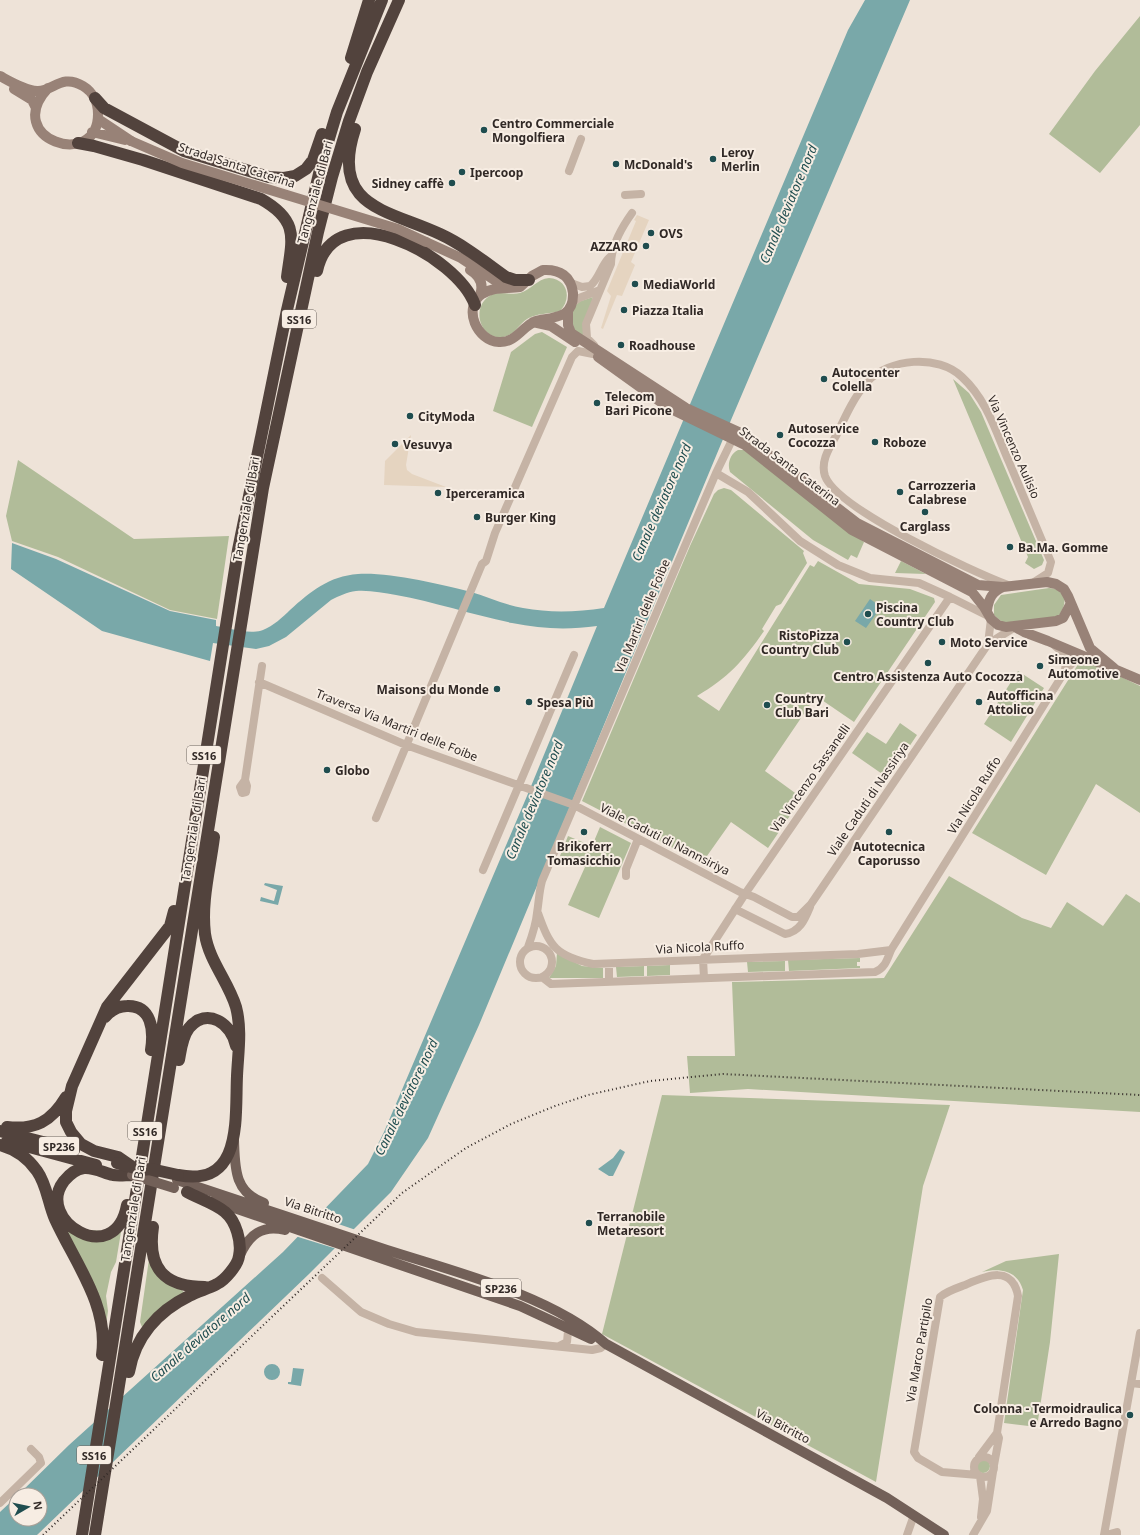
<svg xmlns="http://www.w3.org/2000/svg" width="1140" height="1535" viewBox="0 0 1140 1535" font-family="'Noto Sans',sans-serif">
<rect width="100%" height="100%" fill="#eee3d8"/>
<path fill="#b1bc99" d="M1140 16V125L1100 173 1049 134 1095 71Z
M549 278C568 279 572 299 560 311 549 314 537 313 527 319 518 325 515 335 503 337 481 340 471 310 488 297 498 289 509 296 520 293 531 290 537 279 549 278Z
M593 297 584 336 574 330 571 313 578 302Z
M542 332 567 347 532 427 493 411 511 352 535 334Z
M953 379 969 393 981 412 1044 560 1042 565 1034 569 1025 563 1028 557Z
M738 450H744L864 542 857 558 851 555 848 560 813 540 730 472C727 464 730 454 738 450Z
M18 460 134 539 229 536 217 619 170 610 58 557 12 541 6 516Z
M724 488 731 490 804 551 803 553 807 563 781 604 776 606 762 629 764 631C744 660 728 678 697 696L719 711 810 565 814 567 818 561 859 584 910 589 934 598 935 602 854 722 816 696 765 771 802 798 768 848 731 822 702 863 582 801 690 546 714 494 718 490Z
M901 561 926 574 895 573Z
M1049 588C1069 590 1067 605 1058 617L1003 623 994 615V605L1001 595Z
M1082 658 1140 686V813L1096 784 1046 875 972 833Z
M1018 671 1044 688 1011 742 984 724Z
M900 723 917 735 888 778 852 753 867 732 886 744Z
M600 827 631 843 599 918 568 905 585 867 560 856 568 836 592 846Z
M949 876 1022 918 1051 928 1067 902 1103 926 1126 894 1140 903V1112L748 1089 690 1093 687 1056H735L732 982 884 978Z
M557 953 582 966 603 968V978H549L556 966Z
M860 958V962H857V966H860V968L789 971 788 960Z
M785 961V971L748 972 747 962Z
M670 965V975L647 976V966Z
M644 966V976L617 977 616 967Z
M662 1095 950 1105 923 1186 876 1482 602 1334Z
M63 1225 68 1229 121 1232 116 1262 111 1272 106 1296 108 1311 106 1325Z
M1059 1254 1050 1342 1037 1427 1004 1423 1023 1290C1017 1270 1000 1268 982 1272L1006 1261Z
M149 1259 185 1293 142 1327 140 1322Z
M976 1466a7 7 0 1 1 14 0a7 7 0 1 1-14 0Z"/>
<path fill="#e5d4c0" d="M637 215 649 220 631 262 635 265 622 296 617 295 603 329 601 328 611 296 607 291 636 221 634 220Z
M411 435 406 465 407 470 412 474 446 487 384 485 385 461Z"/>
<path fill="#79a8a9" d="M865 0H910L731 420 479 1025 428 1138 391 1192 309 1274 37 1535H0V1512L16 1497V1519H40V1495H18L69 1445 283 1252 368 1164 384 1132 527 796 597 626C568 630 541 629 512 623 473 615 435 602 396 595 383 593 370 590 356 591 347 592 339 596 331 600L286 637 269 646 256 649 213 643 210 661 102 631 11 569 12 543 56 559 170 611 216 620V626C230 628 249 635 263 630 273 626 283 617 290 610 310 592 329 576 358 574 388 572 440 584 471 592 488 597 505 605 523 608 550 613 577 612 604 608L848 30Z
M870 599 881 607 866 628 855 621Z
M265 883 283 886 278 905 260 901 261 897 274 901 277 890 264 885Z
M620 1149 625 1152 613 1176H609L598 1169 613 1158Z
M264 1372a8 8 0 1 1 16 0a8 8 0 1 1-16 0Z
M293 1368 304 1369 301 1386 288 1384V1382H291Z"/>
<path fill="#eee3d8" d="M315 1216 350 1228 356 1230 337 1249 295 1236Z"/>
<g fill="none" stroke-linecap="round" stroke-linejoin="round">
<path stroke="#c5b3a5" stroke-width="8" d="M569 171 581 139
M625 195 641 194
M571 283 582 287 590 286C600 278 601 264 611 256
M572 303 579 298 600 290
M594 345 587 338 586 324 611 264C611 246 622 227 632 213
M716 473 748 492 800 541 838 565 870 578 919 583 950 597 990 617
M1008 585C973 572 837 509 825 476 820 461 830 447 837 434 845 417 854 397 867 382 889 358 938 354 962 377 987 400 996 432 1009 462 1023 495 1037 529 1051 562L1048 573 1034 582
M988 644 991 619
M1055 646C1065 654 1067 658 1065 670
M259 682 406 745 574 805 740 892 754 897 792 917H798L811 904 988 644 1015 627
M245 780 247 786 246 792 242 793 240 787 245 780 262 666
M376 818 482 564 486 561 495 533 572 357 578 351 593 354
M483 870 574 655
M626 876V869L638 839
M735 909 785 934C800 932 805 919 810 907
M538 913C550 947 556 956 593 964L858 954 891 950
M520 962a16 16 0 1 1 32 0a16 16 0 1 1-32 0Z
M528 947C532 936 536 925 537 913 539 901 539 892 542 881L716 473 733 438
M609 964V982
M542 977 551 984 875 972C885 968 887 960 891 950L1065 671 1080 654
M704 978 703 959 745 894 950 597
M322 1278 361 1312 389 1324 416 1332 592 1350 601 1348 606 1344
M559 1346 567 1342 568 1331 564 1326
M1131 1383 1140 1384
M974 1467a10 10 0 1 1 20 0a10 10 0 1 1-20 0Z
M994 1465 999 1438 997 1433
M978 1475 942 1472 918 1458 914 1452 940 1297C947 1291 957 1288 965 1285 986 1276 1012 1264 1018 1296L997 1433 979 1457
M980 1476 983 1499 981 1517
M0 1503 41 1463 39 1457 31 1449
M907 1535 914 1515
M973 1535 987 1511 993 1472
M1104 1535 1140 1333
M1106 1535 1117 1532V1535"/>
<path stroke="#988277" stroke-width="10" d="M0 76C11 82 24 90 37 91 53 92 61 73 83 86 93 92 98 103 98 114 98 171 1 139 48 88
M14 89 32 100 36 108
M98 119 131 141
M92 132 125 140
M426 242 461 258 505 287
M470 270C480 276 484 284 480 295
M543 270C560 269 571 276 573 293 574 316 558 317 540 320 524 322 518 343 499 342 477 341 462 308 482 294 494 286 507 289 520 287L532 276Z
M568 311V325L571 333 686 408 741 433 857 523 978 585 1003 587 1047 582 1056 584 1064 589 1068 596 1090 648 1114 668
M533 322 551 326 575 342
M598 357 669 408 745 445 852 530 972 592 984 607 991 619 998 625 1006 627 1056 621 1063 618 1071 603
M987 610C989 598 992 592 1003 587
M1015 627 1024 632 1048 641 1140 680"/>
<path stroke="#726058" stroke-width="10" d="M234 1140C235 1168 234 1192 264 1203
M177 1180C247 1203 317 1227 387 1250 456 1272 552 1296 606 1344L887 1498 944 1535
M214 1201 520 1306 591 1339
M240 1255C249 1235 262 1224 285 1230"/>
<path stroke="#52433d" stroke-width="12" d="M351 58 369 0
M95 98 104 108 184 151 269 177 284 178 295 176 306 169 313 160 322 134
M355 129C329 208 389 210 440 234 464 245 485 262 506 277L515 280H529
M78 143 94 146 143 160 261 199C300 221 292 239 287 277
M317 271C334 191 457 255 475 305
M105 1017C111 1010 117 1006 127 1006 152 1005 154 1031 151 1050
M179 1060C181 1049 182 1037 189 1028 207 1006 232 1024 236 1046
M7 1127C35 1130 51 1122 66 1097
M0 1131 74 1150
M7 1141 96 1165
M0 1145C15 1149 28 1158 37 1171 47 1185 48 1203 55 1219 75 1263 109 1305 102 1355
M131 1166 118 1157 94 1151 81 1144 71 1132 66 1122V1111L72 1086 107 1007 170 926 174 911
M178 1175C243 1188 235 1119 237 1076 238 1053 242 1030 236 1007 228 981 209 961 205 934 201 902 210 869 214 837
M127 1205C115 1270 34 1220 64 1181 69 1175 76 1169 84 1168 94 1167 104 1173 113 1175 119 1176 126 1175 132 1175
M153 1227C147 1268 164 1287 205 1287
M129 1372C135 1337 158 1311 189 1296 198 1291 208 1289 217 1284 225 1280 238 1265 239 1256 242 1242 236 1221 225 1212 216 1204 198 1198 187 1192
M82 1535 238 550 287 310 321 165 337 112 382 0
M95 1535 263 488 318 232 332 177 349 121 367 72 399 0"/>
<path stroke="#312926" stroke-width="2" stroke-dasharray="1 3" stroke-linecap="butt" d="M43 1535 402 1193 466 1148 511 1124 555 1106 588 1095 650 1081 723 1074 1140 1095"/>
<path stroke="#988277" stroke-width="10" d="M131 141 182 163 398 229 426 242"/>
<path stroke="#726058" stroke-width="10" d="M132 1175 174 1188"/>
<path stroke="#52433d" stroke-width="12" d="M117 1163 142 1170 151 1169 178 1175"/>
</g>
<g fill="#1f4d4f" stroke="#f7ede3" stroke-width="1.5">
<circle cx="484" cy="130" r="4"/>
<circle cx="713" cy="159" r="4"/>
<circle cx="616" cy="164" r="4"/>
<circle cx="462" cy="172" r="4"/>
<circle cx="452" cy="183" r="4"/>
<circle cx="651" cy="233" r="4"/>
<circle cx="646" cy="246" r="4"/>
<circle cx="635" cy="284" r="4"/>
<circle cx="624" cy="310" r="4"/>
<circle cx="621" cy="345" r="4"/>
<circle cx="824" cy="379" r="4"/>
<circle cx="597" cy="403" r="4"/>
<circle cx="410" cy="416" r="4"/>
<circle cx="780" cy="435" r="4"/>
<circle cx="875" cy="442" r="4"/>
<circle cx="395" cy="444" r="4"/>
<circle cx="900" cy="492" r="4"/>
<circle cx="438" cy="493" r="4"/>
<circle cx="925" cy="512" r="4"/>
<circle cx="477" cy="517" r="4"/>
<circle cx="1010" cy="547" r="4"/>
<circle cx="868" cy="614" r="4"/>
<circle cx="847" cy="642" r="4"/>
<circle cx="942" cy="642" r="4"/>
<circle cx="928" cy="663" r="4"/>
<circle cx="1040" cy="666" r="4"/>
<circle cx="497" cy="689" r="4"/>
<circle cx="529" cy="702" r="4"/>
<circle cx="979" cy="702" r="4"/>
<circle cx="767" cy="705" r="4"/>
<circle cx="327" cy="770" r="4"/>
<circle cx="584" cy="832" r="4"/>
<circle cx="889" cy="832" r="4"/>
<circle cx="589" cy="1223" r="4"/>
<circle cx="1130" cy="1415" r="4"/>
</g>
<g text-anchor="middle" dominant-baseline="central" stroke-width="4" stroke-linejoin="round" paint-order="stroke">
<g fill="#f7ede3" stroke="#6c645f" stroke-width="1">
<rect x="282" y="310" width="34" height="18" rx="3"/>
<rect x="187" y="746" width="34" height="18" rx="3"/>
<rect x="128" y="1122" width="34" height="18" rx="3"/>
<rect x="39" y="1137" width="40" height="18" rx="3"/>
<rect x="481" y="1279" width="40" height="18" rx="3"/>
<rect x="77" y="1446" width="34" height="18" rx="3"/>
</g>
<g font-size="11" font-weight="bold" fill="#312926">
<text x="299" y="319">SS16</text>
<text x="204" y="755">SS16</text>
<text x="145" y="1131">SS16</text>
<text x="59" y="1146">SP236</text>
<text x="501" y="1288">SP236</text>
<text x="94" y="1455">SS16</text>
</g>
<g font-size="12" font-weight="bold" fill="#312926" stroke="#f7ede3" text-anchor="start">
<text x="492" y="123">Centro Commerciale<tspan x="492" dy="14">Mongolfiera</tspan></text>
<text x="721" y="152">Leroy<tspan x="721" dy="14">Merlin</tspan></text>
<text x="624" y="164">McDonald's</text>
<text x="470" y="172">Ipercoop</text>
<text x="444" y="183" text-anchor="end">Sidney caffè</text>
<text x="659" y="233">OVS</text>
<text x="638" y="246" text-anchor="end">AZZARO</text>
<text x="643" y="284">MediaWorld</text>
<text x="632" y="310">Piazza Italia</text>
<text x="629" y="345">Roadhouse</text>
<text x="832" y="372">Autocenter<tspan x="832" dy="14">Colella</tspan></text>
<text x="605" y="396">Telecom<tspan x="605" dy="14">Bari Picone</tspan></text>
<text x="418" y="416">CityModa</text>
<text x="788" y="428">Autoservice<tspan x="788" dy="14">Cocozza</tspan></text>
<text x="883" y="442">Roboze</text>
<text x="403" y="444">Vesuvya</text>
<text x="908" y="485">Carrozzeria<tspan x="908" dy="14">Calabrese</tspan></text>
<text x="446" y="493">Iperceramica</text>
<text x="485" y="517">Burger King</text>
<text x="925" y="526" text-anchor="middle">Carglass</text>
<text x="1018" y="547">Ba.Ma. Gomme</text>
<text x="876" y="607">Piscina<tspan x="876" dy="14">Country Club</tspan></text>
<text x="839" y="635" text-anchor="end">RistoPizza<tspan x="839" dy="14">Country Club</tspan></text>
<text x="950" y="642">Moto Service</text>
<text x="1048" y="659">Simeone<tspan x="1048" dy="14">Automotive</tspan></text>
<text x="928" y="676" text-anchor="middle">Centro Assistenza Auto Cocozza</text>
<text x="489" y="689" text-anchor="end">Maisons du Monde</text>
<text x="987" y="695">Autofficina<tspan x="987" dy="14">Attolico</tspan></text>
<text x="775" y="698">Country<tspan x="775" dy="14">Club Bari</tspan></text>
<text x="537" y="702">Spesa Più</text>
<text x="335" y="770">Globo</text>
<text x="584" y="846" text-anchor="middle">Brikoferr<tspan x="584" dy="14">Tomasicchio</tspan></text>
<text x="889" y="846" text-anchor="middle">Autotecnica<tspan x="889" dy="14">Caporusso</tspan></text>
<text x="597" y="1216">Terranobile<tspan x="597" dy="14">Metaresort</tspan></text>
<text x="1122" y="1408" text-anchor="end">Colonna - Termoidraulica<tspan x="1122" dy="14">e Arredo Bagno</tspan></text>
</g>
<g font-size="12" fill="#312926" stroke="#f7ede3">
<text transform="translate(237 165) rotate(18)">Strada Santa Caterina</text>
<text transform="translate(315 192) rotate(-75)">Tangenziale di Bari</text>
<text transform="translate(1014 447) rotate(66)">Via Vincenzo Aulisio</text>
<text transform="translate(790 466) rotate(37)">Strada Santa Caterina</text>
<text transform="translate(246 509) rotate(-80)">Tangenziale di Bari</text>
<text transform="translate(642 616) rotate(-67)">Via Martiri delle Foibe</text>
<text transform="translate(397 725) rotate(22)">Traversa Via Martiri delle Foibe</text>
<text transform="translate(810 778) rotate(-55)">Via Vincenzo Sassanelli</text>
<text transform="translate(974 795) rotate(-58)">Via Nicola Ruffo</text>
<text transform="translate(868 799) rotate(-56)">Viale Caduti di Nassiriya</text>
<text transform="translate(193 829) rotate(-81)">Tangenziale di Bari</text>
<text transform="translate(665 839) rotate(27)">Viale Caduti di Nannsiriya</text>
<text transform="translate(700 947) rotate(-3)">Via Nicola Ruffo</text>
<text transform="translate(133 1209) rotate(-81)">Tangenziale di Bari</text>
<text transform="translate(313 1210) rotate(18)">Via Bitritto</text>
<text transform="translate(919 1350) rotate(-80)">Via Marco Partipilo</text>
<text transform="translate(783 1426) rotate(28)">Via Bitritto</text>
</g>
<g font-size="13" font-style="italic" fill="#1f4d4f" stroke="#f7ede3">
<text transform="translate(788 204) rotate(-67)">Canale deviatore nord</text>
<text transform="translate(661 502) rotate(-66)">Canale deviatore nord</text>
<text transform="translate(534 800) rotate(-67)">Canale deviatore nord</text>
<text transform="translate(406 1097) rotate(-64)">Canale deviatore nord</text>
<text transform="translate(200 1337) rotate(-41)">Canale deviatore nord</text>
</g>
</g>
<g transform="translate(28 1507) rotate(81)"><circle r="19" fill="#f7ede3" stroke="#a89f97"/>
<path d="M0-3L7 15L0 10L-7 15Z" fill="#1f4d4f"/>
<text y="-6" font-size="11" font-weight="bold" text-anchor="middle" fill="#312926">N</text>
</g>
</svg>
